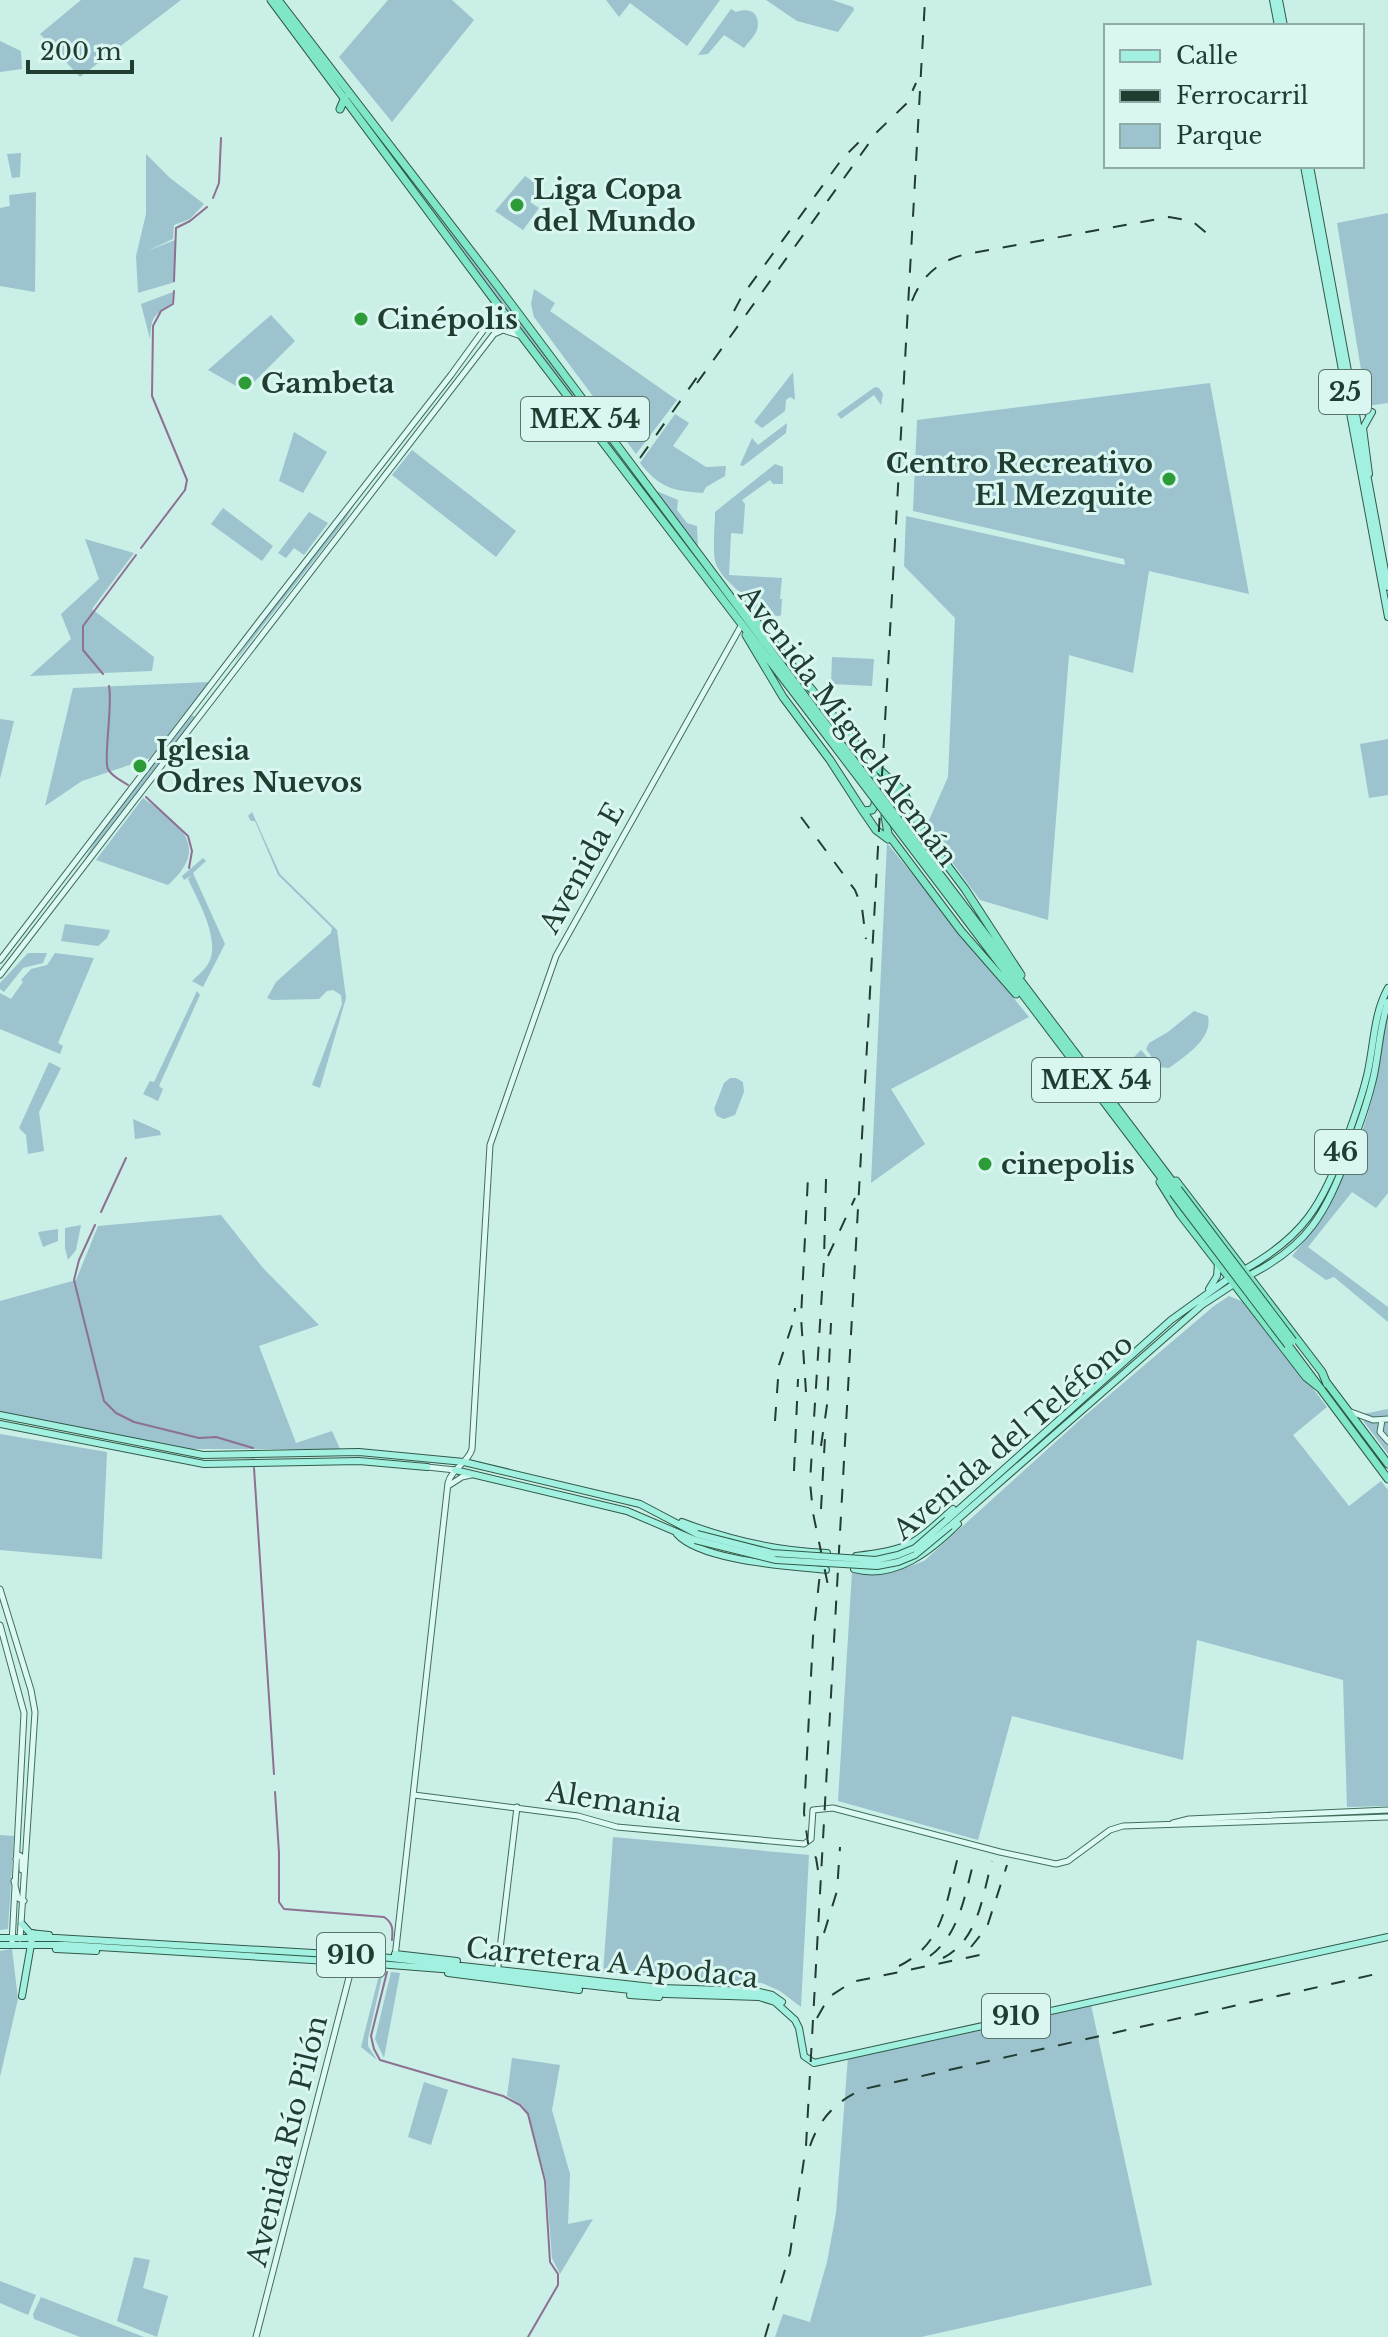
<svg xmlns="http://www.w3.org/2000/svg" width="1388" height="2337" viewBox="0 0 1388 2337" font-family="'Libre Baskerville',serif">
<rect width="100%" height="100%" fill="#c9efe7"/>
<path fill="#9cc3ce" d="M81 0H181L80 77 40 34Z
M388 0H452L474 20 392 122 339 57Z
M606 0H720L687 46 630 3 619 17Z
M766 0H832L853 7 854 10 838 32 797 21Z
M731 9 736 12C750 7 761 13 757 30 755 36 748 42 744 48L724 35 708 54 698 55Z
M0 41 21 51 22 69 0 72Z
M21 153 20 177 12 178 7 154Z
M146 154 170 178 204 204 190 219 174 225 173 239 147 251 175 240V282L138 293 136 256 146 214Z
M401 163 609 438 639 482 586 418 398 166Z
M525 176 541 187 530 202 539 208 523 230 495 211Z
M36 192 35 292 0 286V208L10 206 9 195Z
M1388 213V403L1367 406 1337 223Z
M534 289 555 303 550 311 677 400 636 454 534 317 531 304Z
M173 292 172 304C153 317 152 314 150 339L141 304Z
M271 315 295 341 245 391 208 370Z
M793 372 795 400 790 397 786 400 785 411 762 428 754 422Z
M1210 383 1249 594 1149 571 1133 673 1069 655 1048 920 980 900 926 827 948 777 955 618 904 566 906 516 1125 565 1124 559 913 511 917 420Z
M875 387 879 388 883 394 881 405 874 395 841 419 837 414Z
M675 414 689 423 673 446 706 467 726 466 725 476 706 487 703 493C672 491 659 487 640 463Z
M787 423 786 433 743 466 740 465 752 438 758 445Z
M294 432 327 452 303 493 279 481Z
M412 450 516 531 496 557 392 475Z
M775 464 783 467V484H773L770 480 742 500 745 504 743 534 731 533 729 575 782 578 780 599H782L781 615 779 616 757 613C748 594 724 584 716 564 712 554 715 525 715 512Z
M654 490 678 500 677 510 687 523 697 526 698 548Z
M357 500 344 522 234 663 246 643Z
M223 508 273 546 262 561 211 524Z
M309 512 328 523 304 555 294 548 286 558 278 553Z
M85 539 134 553 92 609 154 657 152 671 30 676 71 639 61 614 99 579Z
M832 657 874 659 872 686 831 684Z
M209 682 150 758 82 781 45 806 73 688Z
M192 715 195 717 84 860 98 836Z
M0 719 14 721 0 779Z
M1388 739V795L1369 798 1360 744Z
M143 798C179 824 212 846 168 885L96 860Z
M252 812 280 874 337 930 346 998 320 1088 312 1085 342 1004 341 995 333 990 327 991 319 999 272 1000 267 998 276 982 331 933 332 928 278 875 255 821H251L248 816Z
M887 843 1029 1017 891 1089 925 1144 871 1183Z
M203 858 206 861 193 873 225 944 203 987 192 981C196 977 202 972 206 967 224 944 198 901 188 879L192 875 184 880 182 876Z
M65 924 110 930 107 938 98 946 61 941Z
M28 953H47L43 963 23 968 4 992 0 989V983Z
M55 953 94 958 58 1043 63 1046 60 1054 0 1029V993L11 999 23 982 21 980 31 969 47 965Z
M197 991 200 995 159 1086 163 1089 158 1101 143 1094 150 1081 154 1082Z
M1194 1011 1208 1016C1213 1039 1185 1056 1169 1068L1159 1067 1146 1049 1149 1043 1168 1032Z
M1388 1011V1193L1376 1208 1352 1192 1308 1247 1388 1307V1322L1334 1277 1326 1280 1292 1256C1335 1206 1363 1143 1377 1078 1382 1056 1383 1033 1388 1011Z
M1141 1050 1149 1059 1144 1064 1151 1071 1155 1068 1160 1075 1133 1087 1121 1070Z
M49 1062 61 1068 39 1112 44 1151 28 1154 26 1135 19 1128Z
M1115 1074 1119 1075 1128 1090 1120 1102 1119 1108 1097 1078 1102 1079Z
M730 1078H736L743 1082 744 1092 735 1115 724 1119 717 1116 714 1109 724 1083Z
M133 1119 160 1131 161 1135 135 1139Z
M221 1215 263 1268 319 1325 259 1346 296 1443 332 1431 340 1449H189L0 1412V1301L76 1280 98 1226Z
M81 1225 76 1250 68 1260 65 1248V1228Z
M58 1229V1241L43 1247 38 1232Z
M1229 1296 1249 1304 1327 1407 1293 1435 1349 1506 1381 1481 1388 1490V1806L1347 1807 1343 1680 1197 1640 1183 1760 1012 1716 978 1840 838 1801 852 1572 868 1575 891 1573 924 1561 1081 1419 1214 1306Z
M1388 1409V1454L1364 1422 1363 1414Z
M0 1434 107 1452 102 1559 0 1550Z
M0 1835 14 1836 8 1929 0 1930Z
M613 1837 809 1855 801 2007 780 1991 762 1983 603 1973Z
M12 1949 18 1999 0 2077V1951Z
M380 1971 383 1972 368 2039V2046L377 2060 361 2047Z
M391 1972 400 1973 384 2058 375 2039Z
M1091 2005 1152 2285 921 2337H775L783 2314 810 2322 827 2262 836 2213 848 2057Z
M512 2058 560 2065 552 2110 570 2174 568 2224 593 2219 560 2274 552 2258 546 2180 528 2114 522 2105 507 2096Z
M424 2082 448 2090 431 2145 408 2137Z
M134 2257 150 2260 143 2288 168 2296 157 2337 117 2321Z
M0 2281 36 2295 28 2315 0 2303Z
M41 2297 144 2337H80L34 2319 33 2314Z"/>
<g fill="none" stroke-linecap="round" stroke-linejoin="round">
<path stroke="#8d7092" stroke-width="2" d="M213 198 219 183 221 138
M174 281 176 228 190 221 207 207
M141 548 185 490 187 480 152 396 153 326 161 311 173 304 174 291
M103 674 83 650V626L136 555
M109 686C113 705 103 761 108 769 112 777 121 780 128 785
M146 797 188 836 192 851 189 868
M101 1212 126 1158
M95 1225 79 1260 74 1280 104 1401 116 1413 134 1422 199 1438 216 1437 253 1448
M254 1468 274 1774
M275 1792 279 1853V1902L284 1909 384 1917C393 1923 393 1929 392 1940
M387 1972 371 2036 374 2049 380 2060 503 2096 520 2105 528 2114 545 2181 550 2262 558 2274V2285L528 2337"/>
<defs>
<path id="secondary" d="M0 960 258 623 451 375 496 313V305
M0 975 494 334 503 330 521 336
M1351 1412 1373 1420 1388 1419
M1382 1420 1380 1432 1388 1441
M427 1467 455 1470
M448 1486 462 1477 471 1475
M0 1589 31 1690 35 1712 20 1939
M0 1625 24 1713 12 1944
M414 1795 578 1816 617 1827 804 1844 811 1839 813 1810 833 1808 1000 1852 1056 1864 1068 1861 1110 1830 1123 1826 1388 1817
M1173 1823 1189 1819 1388 1810
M16 1859 19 1855 22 1857V1870
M14 1881 18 1898 24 1901
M395 1957 448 1483C452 1468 468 1463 472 1449L490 1145 556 956 741 626
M497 1974 517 1807
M256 2337 353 1962"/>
<path id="primary" d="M1273 0 1278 26
M1279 0 1284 26
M1304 166 1388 617
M1310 166 1388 587
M1353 399 1368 413
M1369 474 1363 428 1372 412
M1242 1271C1305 1236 1321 1206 1346 1141 1354 1118 1363 1095 1368 1071 1374 1043 1374 1013 1388 988
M1246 1277C1309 1246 1325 1214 1349 1152 1359 1127 1368 1102 1374 1075 1379 1051 1380 1025 1388 1002
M1209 1289 1217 1276 1218 1263
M0 1415 203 1455 359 1452 464 1462 640 1504 697 1534
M0 1424 204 1464 359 1461 427 1467
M455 1470 627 1511 695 1540
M953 1509C913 1545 910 1550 856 1556L854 1569C895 1580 931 1551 958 1524
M947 1520 1171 1320 1232 1276
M682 1522C729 1540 777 1551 827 1553
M950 1526 1202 1305 1237 1282
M677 1534C701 1561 790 1566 826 1570
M22 1924 30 1933 49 1935
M0 1938H56L381 1957 661 1988 755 1991 772 1995 782 2002
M0 1945H66L378 1964 454 1970 666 1994 759 1997 775 2002 795 2020 799 2028 804 2056 814 2063 1388 1937
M56 1949 96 1951
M395 1954 457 1961
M448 1973 579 1990
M630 1995 659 1997
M22 1996 33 1933"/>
<path id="trunk" d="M271 0 495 301 808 711
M278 0 497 285 813 707
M340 109 345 97
M739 600 861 750 877 781 875 805 872 810 863 811 830 760 783 697 746 635
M873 764 903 791 923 833 965 889 1021 975
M905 794 897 792 889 798 885 816 888 834 961 931 1016 994
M863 811 876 830 888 839
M961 902 1178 1189
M956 906 1173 1193
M1176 1181 1322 1372 1327 1384
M1160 1182 1180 1214 1306 1377 1321 1389
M1288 1345 1388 1479
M1327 1383 1388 1464"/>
</defs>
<use href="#secondary" stroke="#406e5b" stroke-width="7"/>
<use href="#primary" stroke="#315a48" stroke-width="8"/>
<use href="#trunk" stroke="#315a48" stroke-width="9"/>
<use href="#secondary" stroke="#ddf9f3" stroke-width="5"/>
<use href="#primary" stroke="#a2f1e0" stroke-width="6"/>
<use href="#trunk" stroke="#7fe6c8" stroke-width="7"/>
<path stroke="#213c31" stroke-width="2" stroke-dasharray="14 14" stroke-linecap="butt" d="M912 301C922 275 940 260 967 254L1169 217 1192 221 1209 235
M734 311 742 296 842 159 867 134
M697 383 877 132 907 103 916 83
M640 458 700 373
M801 817 855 890 862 908 866 939
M826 1179 824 1260 810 1482 813 1513 830 1595
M828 1256 855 1198
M806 1392 801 1317 808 1177
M775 1421 779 1365 794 1319 795 1308
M821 1446 827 1405 831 1323
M794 1471 798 1379
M821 1509 825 1437
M818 1870 816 1858 808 1843 804 1813 813 1637 820 1573
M824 1933 837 1891 840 1847
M971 1947 987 1927 1007 1865
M930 1956C961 1933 965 1892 975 1857
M943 1958C979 1939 982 1897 992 1861
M899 1966C946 1943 946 1899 959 1853
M817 2018 829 1997 852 1982 989 1953
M810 2146C819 2119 837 2100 864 2089L1376 1974
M765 2337 790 2253 806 2146 925 0"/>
<defs>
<path id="primary-bridge" d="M697 1534 772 1553 876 1560 898 1555 915 1548 947 1520
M695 1540 776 1560 877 1566 898 1562 915 1555 950 1526"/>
<path id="trunk-bridge" d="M813 707 961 902
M808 711 956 906
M1178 1189 1293 1341
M1173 1193 1288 1345"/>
</defs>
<use href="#primary-bridge" stroke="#315a48" stroke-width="8" stroke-linecap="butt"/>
<use href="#trunk-bridge" stroke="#315a48" stroke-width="9" stroke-linecap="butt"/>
<use href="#primary-bridge" stroke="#a2f1e0" stroke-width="6"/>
<use href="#trunk-bridge" stroke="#7fe6c8" stroke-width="7"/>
</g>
<g fill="#2d9b37" stroke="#d9f6f1" stroke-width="3">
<circle cx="517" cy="205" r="8"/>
<circle cx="361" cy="319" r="8"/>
<circle cx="245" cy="383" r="8"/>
<circle cx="1169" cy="479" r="8"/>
<circle cx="140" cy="766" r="8"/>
<circle cx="985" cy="1164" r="8"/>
</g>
<g text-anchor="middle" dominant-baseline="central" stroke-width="6" stroke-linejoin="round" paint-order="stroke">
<g fill="#d9f6f1" stroke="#58746b" stroke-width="2">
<rect x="1319" y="370" width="52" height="44" rx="6"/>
<rect x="521" y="397" width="128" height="44" rx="6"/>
<rect x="1032" y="1058" width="128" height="44" rx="6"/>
<rect x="1315" y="1130" width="52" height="44" rx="6"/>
<rect x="317" y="1933" width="68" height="44" rx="6"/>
<rect x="982" y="1994" width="68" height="44" rx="6"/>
</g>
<g font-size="26" font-weight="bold" fill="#213c31">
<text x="1345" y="392">25</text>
<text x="585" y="419">MEX 54</text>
<text x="1096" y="1080">MEX 54</text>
<text x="1341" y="1152">46</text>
<text x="351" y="1955">910</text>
<text x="1016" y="2016">910</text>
</g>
<g font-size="28" font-weight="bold" fill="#213c31" stroke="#d9f6f1" text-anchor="start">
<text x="533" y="189">Liga Copa<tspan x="533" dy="32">del Mundo</tspan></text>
<text x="377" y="319">Cinépolis</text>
<text x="261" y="383">Gambeta</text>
<text x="1153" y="463" text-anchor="end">Centro Recreativo<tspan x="1153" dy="32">El Mezquite</tspan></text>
<text x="156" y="750">Iglesia<tspan x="156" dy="32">Odres Nuevos</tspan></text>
<text x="1001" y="1164">cinepolis</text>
</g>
<g font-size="28" fill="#213c31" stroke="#d9f6f1">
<text transform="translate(848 726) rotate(53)">Avenida Miguel Alemán</text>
<text transform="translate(582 868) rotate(-61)">Avenida E</text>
<text transform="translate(1013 1437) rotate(-40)">Avenida del Teléfono</text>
<text transform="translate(614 1802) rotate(9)">Alemania</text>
<text transform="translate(612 1963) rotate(6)">Carretera A Apodaca</text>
<text transform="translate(287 2141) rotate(-76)">Avenida Río Pilón</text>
</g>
</g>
<rect x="1104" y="24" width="260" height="144" fill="#d9f6f1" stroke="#8faca4" stroke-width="2"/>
<rect x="1120" y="50" width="40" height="12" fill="#a2f1e0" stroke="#8faca4" stroke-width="2"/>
<text x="1176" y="64" font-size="24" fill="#213c31">Calle</text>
<rect x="1120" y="90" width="40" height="12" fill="#213c31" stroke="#8faca4" stroke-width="2"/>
<text x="1176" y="104" font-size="24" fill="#213c31">Ferrocarril</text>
<rect x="1120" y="124" width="40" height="24" fill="#9cc3ce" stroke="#8faca4" stroke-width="2"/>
<text x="1176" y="144" font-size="24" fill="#213c31">Parque</text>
<path d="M28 60v12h104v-12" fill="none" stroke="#213c31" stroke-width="4"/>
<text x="40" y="60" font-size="24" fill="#213c31" stroke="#d9f6f1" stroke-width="6" paint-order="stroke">200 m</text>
</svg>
